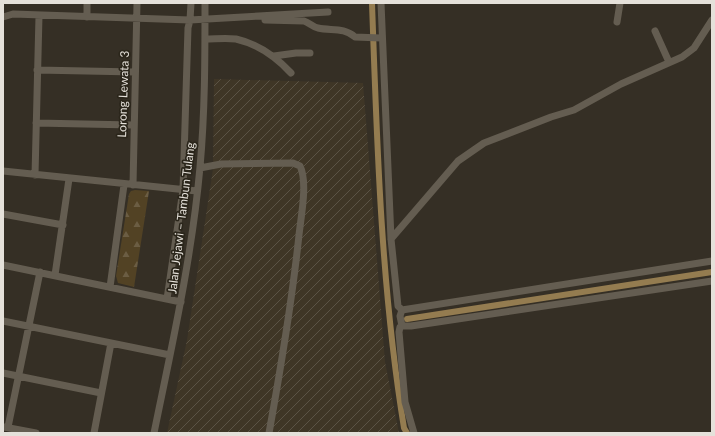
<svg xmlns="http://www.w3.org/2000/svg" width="715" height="436" viewBox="0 0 715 436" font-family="Lato,sans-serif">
<defs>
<pattern id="industrial-furrows" width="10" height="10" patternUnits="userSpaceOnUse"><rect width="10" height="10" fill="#3f3626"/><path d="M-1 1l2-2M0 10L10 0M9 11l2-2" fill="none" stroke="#5b5345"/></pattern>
<pattern id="forest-firs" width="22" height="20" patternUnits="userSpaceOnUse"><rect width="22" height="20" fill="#524224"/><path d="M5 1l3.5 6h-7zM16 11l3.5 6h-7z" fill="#6b5d43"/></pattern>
</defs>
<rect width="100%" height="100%" fill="#352f25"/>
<path fill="url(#industrial-furrows)" d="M214 79 363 83 385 362 399 433H167L187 340 213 169Z"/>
<path fill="url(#forest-firs)" d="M135 190 149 191 134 287 118 283 116 276 129 194 131 191Z"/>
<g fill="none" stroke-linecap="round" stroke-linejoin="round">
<path stroke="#947c50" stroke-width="6" d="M372 3C377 145 381 287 404 428L407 433
M407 319 712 272"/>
<path stroke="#645d51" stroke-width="7" d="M381 3 391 239 398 306 402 310
M3 17 13 14 190 20 328 12
M87 17V3
M265 20 304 21C310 23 312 27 318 28 331 31 344 27 355 37L381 38
M617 22 620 3
M655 31 669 62
M205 39C215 39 226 38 236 39 258 44 276 57 291 73
M274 56 296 53H310
M37 70 135 72
M36 123 133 125
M200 168 221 164 293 163 300 166C308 182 301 216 299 235 292 301 281 367 269 433
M3 171 197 191
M35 175 39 16
M133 185 137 3
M3 214 63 225
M391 239 458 161 484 143 551 117 574 110 621 84 682 57 694 48 712 20
M3 265 181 302
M55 275 69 179
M110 287 124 185
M167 299 183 190 188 28 190 20 191 3
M402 310 400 316 402 326H411L712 281
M402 310 712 261
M3 321 170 355
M402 326 400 327 399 332 405 402 414 433
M3 373 101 393
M4 427 36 433
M8 427 40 272
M94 433 111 343
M154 433C172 345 192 257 200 167 205 112 205 58 205 3"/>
</g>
<g text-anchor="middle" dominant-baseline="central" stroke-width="3.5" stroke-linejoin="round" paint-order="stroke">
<g font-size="12" fill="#e5e1da" stroke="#2b261b">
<text transform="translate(123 94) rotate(-88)">Lorong Lewata 3</text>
<text transform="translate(181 218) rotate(-83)">Jalan Jejawi – Tambun Tulang</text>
</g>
</g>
<rect width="715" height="436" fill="none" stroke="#e5e1da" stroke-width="8"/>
</svg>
